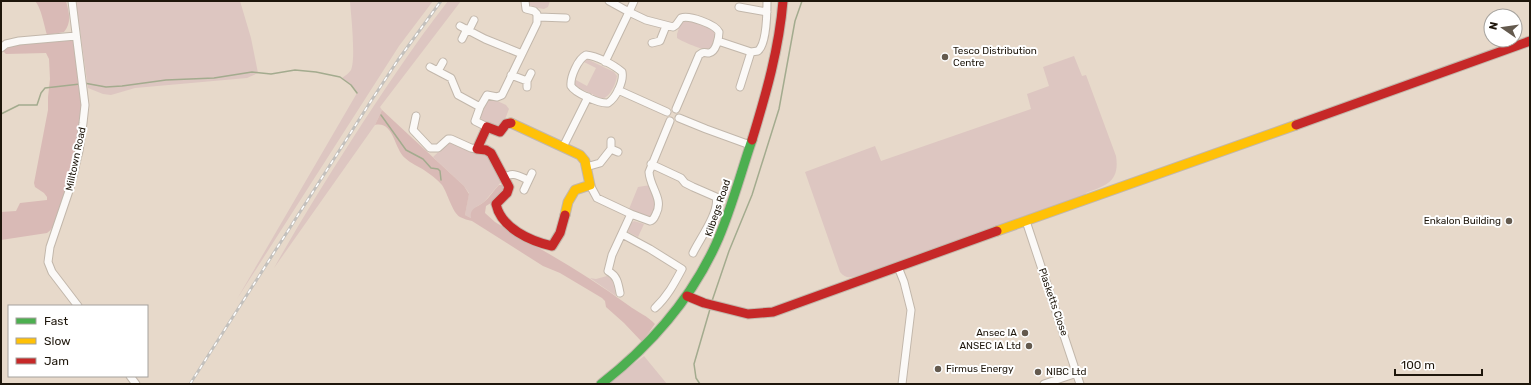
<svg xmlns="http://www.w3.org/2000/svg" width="1531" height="385" viewBox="0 0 1531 385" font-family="Rubik,sans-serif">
<rect width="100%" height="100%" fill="#e7d9ca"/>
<path fill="#ddc6c1" d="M76 1H240L251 38 258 73 247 78 135 88 111 95 103 94 88 88Z
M350 1H433L399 46 237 299 357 93 351 85 342 78C345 76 349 73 351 70 356 58 351 15 350 1Z
M448 1H461L380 107 382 110 375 125 274 268C298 225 324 183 351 141 382 93 413 46 448 1Z
M528 1H550L548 7 544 9 531 7Z
M685 20 712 28 715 31C715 36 713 48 708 49 704 51 681 41 677 38V34L681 22Z
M1074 56 1082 76 1086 75 1116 156C1120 182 1106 185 1086 193L1084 198 857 276C849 278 845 278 840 272L805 172 875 146 881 161 1031 109 1027 94 1049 86 1043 67Z
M587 59 614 72 617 76C616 84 610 97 602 99L573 85 576 80 587 86 596 68 584 62Z
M491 98 506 105 509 109 502 127C494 127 484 124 480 117L488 99Z
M449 142 453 143 467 150 488 155 501 182 484 202 476 207 471 218 465 215 469 193 464 186 433 157Z
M651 185 656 205 652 216 648 218 629 209 638 187Z
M634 221 644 224 638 237 628 232 630 224Z
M607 276C615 279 614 288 616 296L590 278 596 279Z
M644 356 667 384H607Z"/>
<path fill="#d9bab6" d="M35 1H66C69 13 72 22 64 32L47 35C44 25 41 7 35 1Z
M74 38C77 60 82 83 82 105 82 138 73 173 61 204 58 214 56 227 47 233L1 240V212L16 211 20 203 47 200V197L44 193 35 187 34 183 48 110V97L50 79 49 59 46 53 6 54 3 51V47L17 44Z
M382 110 464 186 469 194 465 215 471 218C469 208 478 207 484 202 490 197 494 190 499 185H504V189L494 201 486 206 485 213 495 222C540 249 586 274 628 305 637 312 648 316 655 324L642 342 624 323 606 307 605 301 602 298 560 273 543 266 472 221C468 220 464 219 460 217 452 212 448 194 442 185 435 177 425 170 415 165 412 163 408 161 405 158 394 149 394 121 375 125Z"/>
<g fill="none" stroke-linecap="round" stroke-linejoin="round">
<path stroke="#a3ab8e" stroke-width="1.5" d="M84 83 106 87 122 86 166 80 214 78 252 72 271 74 295 70 316 72 340 77 351 85 357 93
M1 114 19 105H37L41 93 45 88 80 84
M381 115 406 150 423 159 431 168 438 169 440 171 441 180
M712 301 729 251 752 195 779 109 795 21 802 1
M700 384 696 378 694 364 710 309"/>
<defs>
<path id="street" d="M72 1 85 105 83 123 79 151 70 188 50 247 48 262 52 272 78 306
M634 1 629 12 646 20 673 27 676 25 681 18C689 15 715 24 719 32 719 38 716 52 709 53 706 53 704 52 702 53L699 55 676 109
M739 7 767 12
M538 17 566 18
M460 26 485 39 522 54
M469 30 474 20
M462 39 467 29
M718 41 751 52 758 51C767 43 767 13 767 1
M652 43 660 41 666 26
M1 48 6 44 19 41 76 36
M586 55C597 56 614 65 622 72 624 81 616 98 608 103 600 104 575 93 571 86 570 77 578 59 586 55Z
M605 62 629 12 609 1
M430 67 451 78 458 95 480 107
M438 71 443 62
M511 75 527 81
M527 87V81L531 73
M740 87 751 52
M618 90 667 112
M416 116 413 130 430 148H438L448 139H451L471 148 477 149
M679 118 706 129 750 145
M487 127 475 121 480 107 487 95 497 97 502 95 537 23V14L534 11 526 9 525 1
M611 141V149
M563 147 588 97
M651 164 681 178 685 183 693 187 716 197C720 212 699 240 693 253
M586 167 600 163 611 149 618 152
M504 178C512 171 519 176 528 180
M590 185 597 198 631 214
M524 190 532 173
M1026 221 1080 384
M622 234 650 249 682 269C674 284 667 297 655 308
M898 267 904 282 911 310 902 384
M620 293C618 282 617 276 608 271L612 255 631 214 650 221C654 220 654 218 656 214 664 199 650 188 649 172L670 121
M130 376 136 384
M1044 384 1077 373"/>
<path id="fast" d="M601 384C650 346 690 301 716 244 731 211 740 175 752 140"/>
<path id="slow" d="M511 123 580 155 585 161 590 185 575 190 568 202 565 215
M997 231 1296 125"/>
<path id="jam" d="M511 123 506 124 500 132 487 127 477 149 486 150 491 153 509 187 507 193 496 204C501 228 530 241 552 246L560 233 565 215
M1296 125 1530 41
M752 140C766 94 779 49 783 1
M687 296 704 303 748 314 773 312 997 231"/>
</defs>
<use href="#street" stroke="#c2b7ab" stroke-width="9"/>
<use href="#fast" stroke="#c2b7ab" stroke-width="11"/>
<use href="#slow" stroke="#c2b7ab" stroke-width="11"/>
<use href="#jam" stroke="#c2b7ab" stroke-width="11"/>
<use href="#street" stroke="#fbf9f7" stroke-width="7"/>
<use href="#fast" stroke="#4caf50" stroke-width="9"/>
<use href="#slow" stroke="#ffc107" stroke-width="9"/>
<use href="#jam" stroke="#c62828" stroke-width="9"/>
<defs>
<path id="rail" d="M190 384 371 101 398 60 441 1"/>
</defs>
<use href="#rail" stroke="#c3c0bc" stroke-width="3"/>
<use href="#rail" stroke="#fff" stroke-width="1.5" stroke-dasharray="4.5" stroke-linecap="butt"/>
</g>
<g fill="#645a4e" stroke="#fff" stroke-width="1.5">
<circle cx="945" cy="57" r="4"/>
<circle cx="1509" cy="221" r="4"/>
<circle cx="1025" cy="333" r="4"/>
<circle cx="1029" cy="346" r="4"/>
<circle cx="938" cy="369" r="4"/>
<circle cx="1038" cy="372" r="4"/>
</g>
<g text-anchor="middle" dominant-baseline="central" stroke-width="4" stroke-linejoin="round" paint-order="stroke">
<g font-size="10" fill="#1e160b" stroke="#fff" text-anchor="start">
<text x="953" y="51">Tesco Distribution<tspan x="953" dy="12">Centre</tspan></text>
<text x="1501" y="221" text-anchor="end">Enkalon Building</text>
<text x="1017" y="333" text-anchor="end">Ansec IA</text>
<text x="1021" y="346" text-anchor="end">ANSEC IA Ltd</text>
<text x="946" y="369">Firmus Energy</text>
<text x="1046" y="372">NIBC Ltd</text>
</g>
<g font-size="10" fill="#1e160b" stroke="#fff">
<text transform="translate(76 159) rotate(-78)">Milltown Road</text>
<text transform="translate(718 208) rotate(-71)">Kilbegs Road</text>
<text transform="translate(1053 302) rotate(71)">Plasketts Close</text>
</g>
</g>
<rect width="1531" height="385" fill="none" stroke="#1e160b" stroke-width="4"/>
<rect x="8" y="305" width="140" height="72" fill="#ffffff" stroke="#a5a29d"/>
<rect x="16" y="318" width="20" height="6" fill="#4caf50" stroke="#a5a29d"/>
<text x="44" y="325" font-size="12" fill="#1e160b">Fast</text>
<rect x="16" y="338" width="20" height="6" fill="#ffc107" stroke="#a5a29d"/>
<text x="44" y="345" font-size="12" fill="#1e160b">Slow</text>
<rect x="16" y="358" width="20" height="6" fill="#c62828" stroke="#a5a29d"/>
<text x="44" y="365" font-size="12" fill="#1e160b">Jam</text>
<g transform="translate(1503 28) rotate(283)"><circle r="19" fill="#ffffff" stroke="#a5a29d"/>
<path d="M0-3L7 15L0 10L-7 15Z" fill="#645a4e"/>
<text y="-6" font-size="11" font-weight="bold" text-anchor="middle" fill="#1e160b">N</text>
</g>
<path d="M1395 369v6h87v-6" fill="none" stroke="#1e160b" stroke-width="2"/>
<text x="1401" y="369" font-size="12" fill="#1e160b" stroke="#ffffff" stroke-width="3" paint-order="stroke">100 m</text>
</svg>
